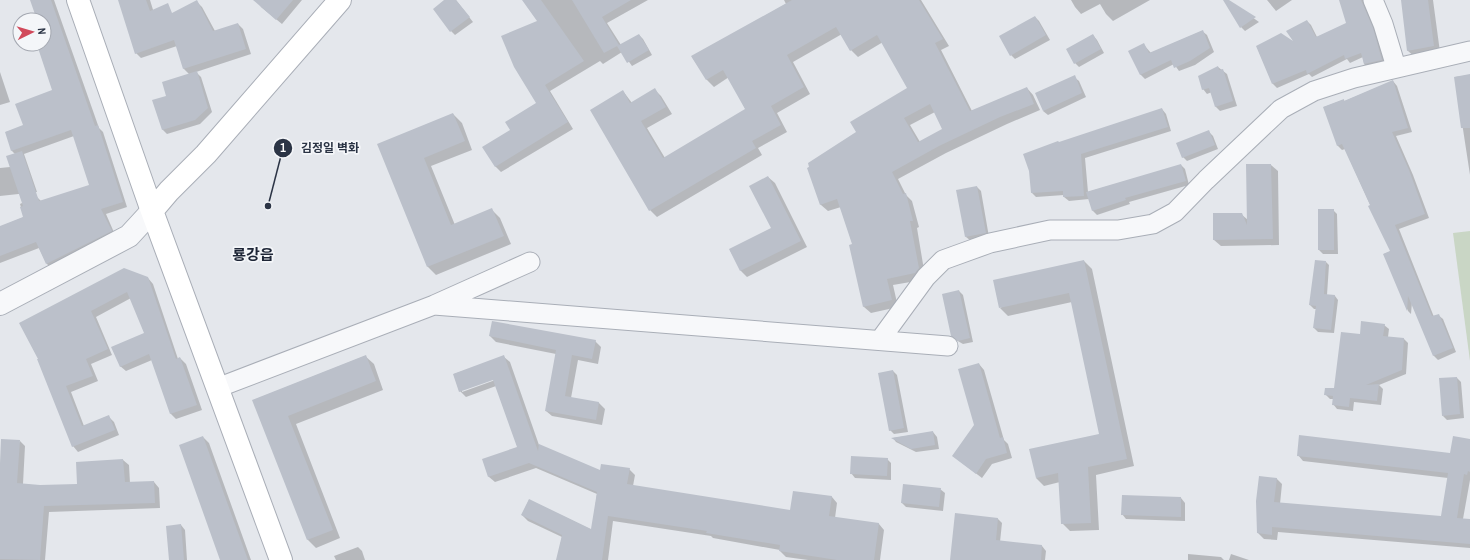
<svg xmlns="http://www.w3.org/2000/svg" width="1470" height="560" viewBox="0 0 1470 560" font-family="'Archivo Narrow','Noto Sans KR',sans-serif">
<rect width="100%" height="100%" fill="#e4e7ec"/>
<path fill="#c9d6c5" d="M1470 231V361L1453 233Z"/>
<path fill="#0003" fill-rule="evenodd" d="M32 0H54L99 128 103 132 127 207 106 214 116 237 52 269 47 264 39 248 0 263V227L24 217 20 204 36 196 41 201 90 186 74 136 24 154 37 192 0 196V168L10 167 15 154 12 151 6 132 24 126 54 91 39 44H44V20H38Z
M119 0H150L154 13Z
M258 0H302L282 24 261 7Z
M446 0H456L473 22 455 35 451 31Z
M523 0H648L607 23 621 45 639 35 643 39 652 55 632 66 622 52 603 64 600 61 550 91 573 129 501 172 495 166 511 130 537 103 539 22Z
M784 0H921L949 46 941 50 972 111 1027 88 1033 95 1040 110 1007 124 946 153 898 179 906 195 912 201 919 227 917 228 925 276 922 280 893 285 898 307 871 313 864 307 853 245 841 207 828 211 821 205 808 168 858 133 908 88 883 42 858 57 851 50 842 34 793 62 810 94 777 113 787 132 758 148 762 155 657 217 650 210 623 91 632 103 655 90 661 96 672 114 647 128 665 158 746 110 729 77 714 87 707 80 692 57 786 4ZM935 112 943 130 920 142 910 125Z
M1071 0H1150L1113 21 1106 14 1100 4 1081 14 1075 7Z
M1225 0H1228L1259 22 1245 31 1241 27Z
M1267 0H1292L1276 11Z
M1340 0H1363L1376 33 1385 63 1368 68 1364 64 1363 57 1350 63 1347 59 1312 77 1309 74 1277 88 1273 84 1257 47 1296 45 1307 21 1311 25 1317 37 1348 24Z
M1402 0H1433L1440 52 1415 57 1408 51Z
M197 2 202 7 215 31 238 24 243 29 251 54 196 72 201 77 212 112 200 124 167 134 162 129 167 96 190 75 184 69 177 46 141 58 136 53Z
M1035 17 1039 21 1050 40 1015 59 1011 55Z
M1202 31 1207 35 1214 52 1195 65 1179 71 1174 64 1145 79 1140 74 1144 45 1151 53Z
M1093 35 1097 40 1104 53 1079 67 1075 63Z
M1218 67 1227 74 1237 106 1220 111 1216 107 1212 92 1207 94 1203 89Z
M0 72 10 102 0 105Z
M1470 75V175L1455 77Z
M1074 77 1079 81 1086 97 1048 115 1043 111Z
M1393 81 1397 86 1412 132 1396 136 1413 175 1429 218 1399 229 1434 317 1438 315 1443 319 1456 352 1438 360 1434 356 1412 302 1411 314 1408 311 1384 254 1391 251 1345 149 1342 150 1338 146 1324 107 1343 100 1345 101Z
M1162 109 1166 114 1171 131 1085 158 1088 192 1181 165 1185 169 1189 185 1129 202 1130 204 1097 215 1093 211 1089 199 1069 201 1064 197V195L1036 197 1032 193 1030 171 1059 143Z
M453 114 462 123 472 150 431 166 455 225 492 210 500 218 511 244 436 275 428 267 379 145Z
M1209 132 1213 136 1218 149 1187 161 1183 157Z
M1247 165H1271L1278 171 1279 245 1221 246 1214 240 1241 214 1248 220Z
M768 177 775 183 807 247 747 277 741 271 730 250 772 229Z
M977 187 981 191 989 237 971 241 966 237Z
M1333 210 1337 214 1338 254H1323L1319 250Z
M1084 261 1092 269 1134 466 1096 475 1099 530 1070 531 1062 523 1060 482 1044 486 1036 478 1100 435 1072 302 1008 316 1000 308Z
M1326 262 1329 265 1327 295 1335 296 1338 300 1334 333 1318 332 1314 328 1316 309H1314L1310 305Z
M148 278 153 284 178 359 180 358 186 364 202 410 176 419 171 414 152 360 126 371 120 366 145 334 131 298 96 317 112 355 91 364 98 381 71 392 84 426 108 416 114 422 119 435 78 452 73 446 39 359 20 323Z
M959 291 963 295 973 342 963 344 956 340Z
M1384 325 1389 329 1388 337 1404 339 1408 343 1406 374 1379 385 1383 389 1381 405 1354 402 1353 411 1337 409 1333 404 1334 399H1330L1325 394 1335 388 1360 335Z
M490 336 595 341 601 347 598 364 578 360 571 398 599 403 605 409 602 425 552 416 546 411 556 354 496 342Z
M365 356 374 364 383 390 296 424 340 538 316 548 308 540 254 400Z
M504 357 510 362 539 445 601 472 602 465 629 469 635 475 633 486 791 511 794 492 832 497 837 503 835 518 879 524 884 530 880 560H808L786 557 780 551V550L713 538 711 536 613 521 608 560H557L562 537 528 521 522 515 529 500 592 530 597 494 536 468 495 482 489 477 484 460 518 448 496 386 466 397 460 391 454 374ZM498 377V379L462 392V390Z
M979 364 984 370 1004 440 1008 444 1012 458 992 464 982 478 953 456 975 425Z
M893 371 897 375 908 432 894 434 890 430Z
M1457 378 1461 382 1464 418 1447 420 1443 416Z
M933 432 937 437 939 449 916 452 896 442 893 438Z
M203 437 209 443 251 560H221Z
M1470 440V480L1463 519 1470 520V548L1278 532 1277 540 1264 539 1258 533 1276 478 1282 484 1280 504 1442 517 1448 478 1303 461 1298 455 1451 454Z
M20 441 25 446 23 484 40 486 78 485 123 460 129 465 130 483 154 482 159 488 160 508 49 512 45 560H0V480Z
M887 459 891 463V480L855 478 851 473Z
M940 489 945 493 943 511 906 507 902 503Z
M1181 498 1185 503V521L1126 519 1122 514Z
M956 515 998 519 1002 523 1000 542 1042 546 1046 551 1045 560H951Z
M181 525 185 530 187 560H170Z
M358 547 362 551 365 560H336L334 556Z
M1188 554 1221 557 1224 560H1188Z
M1231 554 1249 560H1229Z"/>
<path fill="#bbc0ca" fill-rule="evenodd" d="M30 0H51L95 126 98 125 123 202 101 209 112 231 46 264 36 242 0 256V226L23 217 20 207 23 206 6 156 22 151 39 201 89 185 71 130 11 151 5 132 23 125 15 104 52 90 38 48 46 45 44 40V20H37Z
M118 0H146L150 11 168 3 172 13 197 0 213 31 238 23 246 49 183 69 174 40 135 54Z
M253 0H293L276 20Z
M444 0H456L470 17 450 32 433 9Z
M522 0H541L584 61 545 85 568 122 495 167 482 147 510 130 505 122 536 103 514 67 501 36 537 21Z
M572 0H631L602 17 619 45 604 53Z
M792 0H919L943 39 935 43 970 111 1027 87 1034 104 1000 117 939 146 892 172 903 194 906 193 913 221H910L919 268 915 273 887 279 892 300 863 307 849 245 852 244 837 199 820 205 807 168 809 167 808 163 856 132 850 122 907 88 877 35 850 51 836 27 787 55 804 87 771 106 781 125 752 141 756 148 649 211 590 110 623 90 630 103 655 88 666 107 641 121 663 158 745 109 723 70 706 80 691 56ZM930 104 942 129 918 142 904 118Z
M1223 0H1229L1256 17 1240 28Z
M1339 0H1361L1373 28 1382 60 1364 64 1361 53 1345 59 1344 55 1307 74 1306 70 1272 84 1256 46 1281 33 1293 41 1286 31 1307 20 1316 37 1346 23Z
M1401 0H1428L1434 46 1407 51Z
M1035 16 1046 35 1010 56 999 36Z
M1203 30 1210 48 1190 61 1174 68 1171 60 1140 75 1128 51 1144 43 1149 53Z
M639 34 649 50 627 63 617 46Z
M1093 34 1101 49 1074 64 1066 49Z
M1218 66 1219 70 1223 69 1233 101 1215 107 1209 88 1202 90 1198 76Z
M197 71 208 108 195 120 162 130 152 100 166 96 162 82Z
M1470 74V128H1461L1454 77Z
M1075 75 1082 93 1043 111 1035 93Z
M1393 80 1408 128 1392 132 1409 170 1425 214 1395 225 1432 316 1439 314 1453 348 1433 356 1408 296 1407 311 1383 254 1390 251 1368 206 1370 205 1342 144 1337 146 1323 107 1344 99V101Z
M1162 108 1168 127 1081 154 1084 196 1063 197V191L1031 193 1029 171 1023 154 1058 141 1059 142Z
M453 113 465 141 424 158 451 225 492 208 504 236 427 267 377 144Z
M1209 130 1215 145 1182 158 1176 143Z
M1181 164 1186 181 1125 198 1126 200 1092 211 1086 192Z
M1246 164H1271L1273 239 1213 240V213H1242L1247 225Z
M768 176 801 241 740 271 729 249 771 228 749 186Z
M977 186 986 233 965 237 956 190Z
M1318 209H1334V250H1318Z
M1084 260 1127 459 1088 467 1091 523 1061 524 1058 473 1036 478 1029 449 1099 434 1069 293 999 308 993 280Z
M1315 260 1326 261 1324 294 1335 295 1331 330 1313 328 1316 306 1309 305Z
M124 268 148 277 176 359 180 357 197 405 170 414 149 354 120 367 111 347 144 333 127 292 91 311 108 349 86 359 93 376 66 386 82 426 109 415 115 430 72 447 37 359H38L19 323Z
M959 290 970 338 958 341 951 336 942 294Z
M492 321 596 340 592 359 572 355 565 396 599 402 596 420 545 411 556 350 489 336Z
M1361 321 1385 324 1383 336 1404 338 1402 370 1366 385 1379 384 1377 401 1350 398 1349 407 1332 405 1333 396 1324 395 1325 388H1334L1341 332 1360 334Z
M366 355 376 381 288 416 333 530 307 540 252 400Z
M504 355 538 451 539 444 600 470 601 464 630 468 627 484 790 510 793 491 832 496 829 516 879 523 874 560H837L779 551 780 545 706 533 707 531 608 516 602 560H556L562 535 521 515 529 499 591 529 597 492 529 463 488 477 482 459 517 447 493 380 459 392 453 374Z
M979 363 1000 438 1003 437 1007 453 986 459 976 474 952 456 974 425 958 369Z
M893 370 904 428 889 431 878 373Z
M1457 377 1460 414 1442 416 1439 378Z
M933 431 935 445 911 449 891 438Z
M1299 435 1450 453 1453 436 1470 439V472L1468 471 1467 475 1464 474 1457 518 1470 519V544L1272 527V535L1257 533 1256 501 1259 476 1277 478 1274 502 1441 516 1448 473 1297 456Z
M203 436 248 560H220L179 445Z
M1 439 20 440 17 483 40 485 77 484 76 462 123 459 125 482 154 481 155 503 44 506 40 560 0 559V463Z
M851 456 888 458 887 476 850 474Z
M903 484 941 488 939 507 901 503Z
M1122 495 1181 497V517L1121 515Z
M955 513 998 518 996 540 1042 545 1041 560H950Z
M181 524 184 560H169L166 526Z"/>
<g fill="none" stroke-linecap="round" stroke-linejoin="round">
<defs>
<path id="minor" d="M1373 0 1383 24 1396 67
M434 305 948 346
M880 340 926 277 943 260 990 243 1050 230H1118L1153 224 1175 212 1206 180 1281 109 1314 91 1354 78 1470 51
M217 388 434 305 530 262"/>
<path id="tertiary" d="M0 304 129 236 152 211"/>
<path id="secondary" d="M78 0 152 211 281 560
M152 211 169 191 206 154 340 0"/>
</defs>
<use href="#minor" stroke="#a9aeb7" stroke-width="21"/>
<use href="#tertiary" stroke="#a9aeb7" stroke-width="24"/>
<use href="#secondary" stroke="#a9aeb7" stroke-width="24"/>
<use href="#minor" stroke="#f7f8fa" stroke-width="19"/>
<use href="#tertiary" stroke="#f7f8fa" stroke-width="22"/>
<use href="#secondary" stroke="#fff" stroke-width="22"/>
</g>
<g text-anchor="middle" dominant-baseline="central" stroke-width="3.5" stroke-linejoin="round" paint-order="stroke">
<g font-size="15" font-weight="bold" fill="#1d2536" stroke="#f4f6f9">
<text x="253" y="254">룡강읍</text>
</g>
</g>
<path fill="none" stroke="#2b3445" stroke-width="1.5" d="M268 206L283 148"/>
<g fill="#2b3445" stroke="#f4f6f9" stroke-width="1.5">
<circle cx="268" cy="206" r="4"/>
<circle cx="283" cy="148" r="10"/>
</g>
<g font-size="12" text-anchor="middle" font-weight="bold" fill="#fff">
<text x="283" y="152">1</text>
</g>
<g font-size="12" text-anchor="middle" font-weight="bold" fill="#2b3445" stroke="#f4f6f9" stroke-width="3.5" stroke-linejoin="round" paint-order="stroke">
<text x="330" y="152">김정일 벽화</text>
</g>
<g transform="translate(32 32) rotate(85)"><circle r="19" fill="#f4f6f9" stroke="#a4a8b1"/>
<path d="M0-3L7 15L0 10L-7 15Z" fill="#d1495b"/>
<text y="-6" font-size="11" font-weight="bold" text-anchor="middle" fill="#2b3445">N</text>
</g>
</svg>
